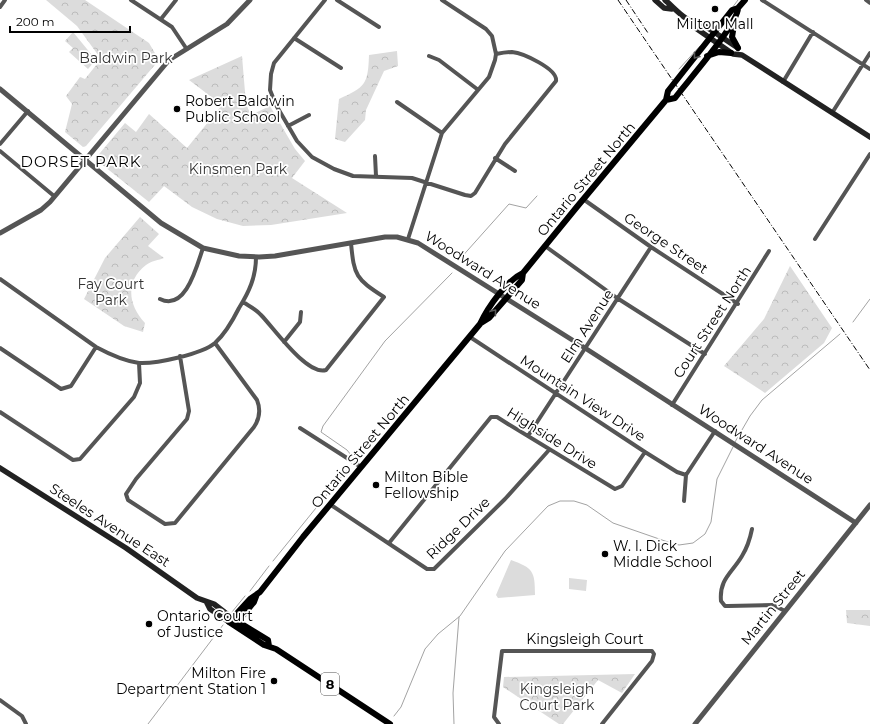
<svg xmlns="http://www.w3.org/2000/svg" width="870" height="724" viewBox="0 0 870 724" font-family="Montserrat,sans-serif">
<defs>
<pattern id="forest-crowns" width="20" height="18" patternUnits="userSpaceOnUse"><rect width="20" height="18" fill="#dcdcdc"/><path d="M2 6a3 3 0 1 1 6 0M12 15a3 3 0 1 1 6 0" fill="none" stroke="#bbb"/></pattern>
</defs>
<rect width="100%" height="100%" fill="#fff"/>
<path fill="#dcdcdc" d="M511 560C533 568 535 571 535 595L498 598 496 595Z
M569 578 587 580 586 591 569 589Z"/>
<path fill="url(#forest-crowns)" d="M46 0H85L149 43 159 60 86 146 83 147 65 132 72 104 66 96 80 77 85 79 101 59 77 26Z
M73 32 96 60 88 69 69 52 73 48 65 41Z
M397 51 398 66 384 71 366 110 365 120 345 142 335 139 339 99C365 87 368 85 369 55Z
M242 56 246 104 251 115 270 106 295 149 305 161 292 178 347 213 271 225 243 226 217 219 192 207 164 186 149 202 95 159 125 123 136 132 149 114 187 148 222 105 189 80Z
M140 217 159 234 148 246 164 258C159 260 151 261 146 265 125 281 128 305 145 323L143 332 124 326 84 299 105 258Z
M790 266 832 328 824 343 765 393 724 366 764 319Z
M846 610H870V626L847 623Z
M635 674 622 693 598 680 563 724H559L503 687 504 677Z"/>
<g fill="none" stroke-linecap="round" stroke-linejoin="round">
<path stroke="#a3a3a3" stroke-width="1" d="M732 8 738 0
M679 69 700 46
M459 260 509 204 526 208 537 196
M853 322 870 299
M735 442 750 416 762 400 840 334
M351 455 347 450 321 432 323 426 385 341 452 273
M273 561 346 471
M250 591 269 566
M232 612 245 596
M394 716 401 707 425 649 438 634 460 616 505 551 548 506 560 501H574L587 505 613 523 665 541 679 545 693 543 705 534 711 522 717 479 733 447
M148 724 223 625
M454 724 453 693 459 617"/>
<path stroke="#555" stroke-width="4" d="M131 0 172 27 186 48
M325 0 274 63 271 74 270 90 276 105 297 141 312 157 334 169 353 176 412 178 465 195 471 196 475 193 505 144 556 81C558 69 523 53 512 52 506 52 501 53 496 54
M337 0 379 27
M762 0 870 69
M866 0 870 3
M0 7 5 0
M161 19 176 0
M294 38 341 68
M429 56 439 60 477 89
M783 82 813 32
M397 102 442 133
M832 113 870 53
M288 126 309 115
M0 144 28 111
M0 151 54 196
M375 156 376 176
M495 158 515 171
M583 199 651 247 738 304
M408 239 442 133 489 77 495 60 496 54 492 36 486 29 442 0
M815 239 870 154
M545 246 617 298 705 354
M0 279 96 347C109 354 124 361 139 363 156 364 202 354 215 343 225 334 233 320 239 308 249 292 256 277 256 257
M160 299C186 312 197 265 203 248
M243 302C249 306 256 309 261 315 273 327 307 376 326 370L384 297C356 279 354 276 351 243
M470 337 645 452 677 472 686 475
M284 342 300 322 301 312
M0 348 61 389 71 386 96 347
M180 356 189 411 187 419 136 479 126 494 128 500 165 524 175 523 254 427C260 418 261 410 257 400L215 343
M672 405 769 251
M0 412 73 460 80 459 134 397 140 383 139 363
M300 428 361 467
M528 436 651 247
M684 501 686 475 715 431
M331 505 427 569H434L505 499 549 450
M752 529C750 539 747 548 742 556 732 573 719 579 721 601L725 606H728L773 605 785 611
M389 543 491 417H497L508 424 615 489 622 486 645 452
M0 700 22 716 26 724
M499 724 494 717 502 651H652L654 654 652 661 602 724"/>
<path stroke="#555" stroke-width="5" d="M0 89 161 223 203 248 239 256 259 257 275 256 385 237H397L418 243 585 348 856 523
M0 233 41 210 50 202 169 60 227 24 250 0
M695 724 870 505"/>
<path stroke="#222" stroke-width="5.5" d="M655 0 664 8 672 9
M665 0C676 9 686 23 702 24L738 48
M695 24 697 29 733 54 742 55 870 137
M0 468 126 548 197 598 214 604 232 618
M207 603 210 609 229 622"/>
<path stroke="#000" stroke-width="6" d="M734 25 732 37 738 48
M707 56 719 52 731 53
M666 100 675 98C687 82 738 24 738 8
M481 323 489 318 522 280 523 273
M232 618 268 640 269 646
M235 625 254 602 257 594
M390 724 276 649 264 645 229 622 250 599 260 592 303 537 480 324C488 307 506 281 523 273L576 208 666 100 668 91 732 10 738 8 745 0"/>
<path stroke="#000" stroke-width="1" stroke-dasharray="6 2 1 2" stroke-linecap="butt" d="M618 0 870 370
M626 0 648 33"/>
</g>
<defs><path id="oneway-chevron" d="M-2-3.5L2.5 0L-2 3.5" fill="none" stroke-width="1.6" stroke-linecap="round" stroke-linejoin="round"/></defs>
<g stroke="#595959">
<use href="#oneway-chevron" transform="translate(696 56) rotate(128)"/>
<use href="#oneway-chevron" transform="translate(494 312) rotate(-50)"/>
</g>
<g fill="#000" stroke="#fff" stroke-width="1.5">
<circle cx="715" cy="9" r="4"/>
<circle cx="177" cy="109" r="4"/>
<circle cx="376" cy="485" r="4"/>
<circle cx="605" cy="554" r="4"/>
<circle cx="149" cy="624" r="4"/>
<circle cx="274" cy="681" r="4"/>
</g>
<g text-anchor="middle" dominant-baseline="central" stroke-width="3.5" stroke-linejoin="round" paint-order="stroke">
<rect fill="#fff" stroke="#4c4c4c" stroke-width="1" x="321" y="673" width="18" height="22" rx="3"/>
<g font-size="13" font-weight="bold" fill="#000">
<text x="330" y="684">8</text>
</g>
<g font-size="14" fill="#000" stroke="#fff" text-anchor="start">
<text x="715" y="24" text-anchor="middle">Milton Mall</text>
<text x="185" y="101">Robert Baldwin<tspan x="185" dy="16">Public School</tspan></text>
<text x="384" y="477">Milton Bible<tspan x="384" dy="16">Fellowship</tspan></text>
<text x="613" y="546">W. I. Dick<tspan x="613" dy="16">Middle School</tspan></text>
<text x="157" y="616">Ontario Court<tspan x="157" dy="16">of Justice</tspan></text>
<text x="266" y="673" text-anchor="end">Milton Fire<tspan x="266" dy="16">Department Station 1</tspan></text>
</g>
<g font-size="14" fill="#333" stroke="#fff">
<text x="126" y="58">Baldwin Park</text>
<text x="238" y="169">Kinsmen Park</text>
<text x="111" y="284">Fay Court<tspan x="111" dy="16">Park</tspan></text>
<text x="557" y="689">Kingsleigh<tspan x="557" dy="16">Court Park</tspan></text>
</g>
<g font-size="14" fill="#000" stroke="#fff">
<text transform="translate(586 179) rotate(-50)">Ontario Street North</text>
<text transform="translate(666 243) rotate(34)">George Street</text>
<text transform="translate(483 270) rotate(32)">Woodward Avenue</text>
<text transform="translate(712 322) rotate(-57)">Court Street North</text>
<text transform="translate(587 326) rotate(-57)">Elm Avenue</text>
<text transform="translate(583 398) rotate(33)">Mountain View Drive</text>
<text transform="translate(552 438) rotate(32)">Highside Drive</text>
<text transform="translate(756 444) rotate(33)">Woodward Avenue</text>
<text transform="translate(360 451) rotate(-50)">Ontario Street North</text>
<text transform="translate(110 525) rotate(33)">Steeles Avenue East</text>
<text transform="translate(458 528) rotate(-44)">Ridge Drive</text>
<text transform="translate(773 607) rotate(-51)">Martin Street</text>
<text x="585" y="639">Kingsleigh Court</text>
</g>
<g font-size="15" letter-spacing="1" fill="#000" stroke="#fff">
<text x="81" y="161">DORSET PARK</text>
</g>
</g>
<path d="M10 26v6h120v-6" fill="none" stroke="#000000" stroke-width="2"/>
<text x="16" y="26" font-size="12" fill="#000000" stroke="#ffffff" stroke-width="3" paint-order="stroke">200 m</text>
</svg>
